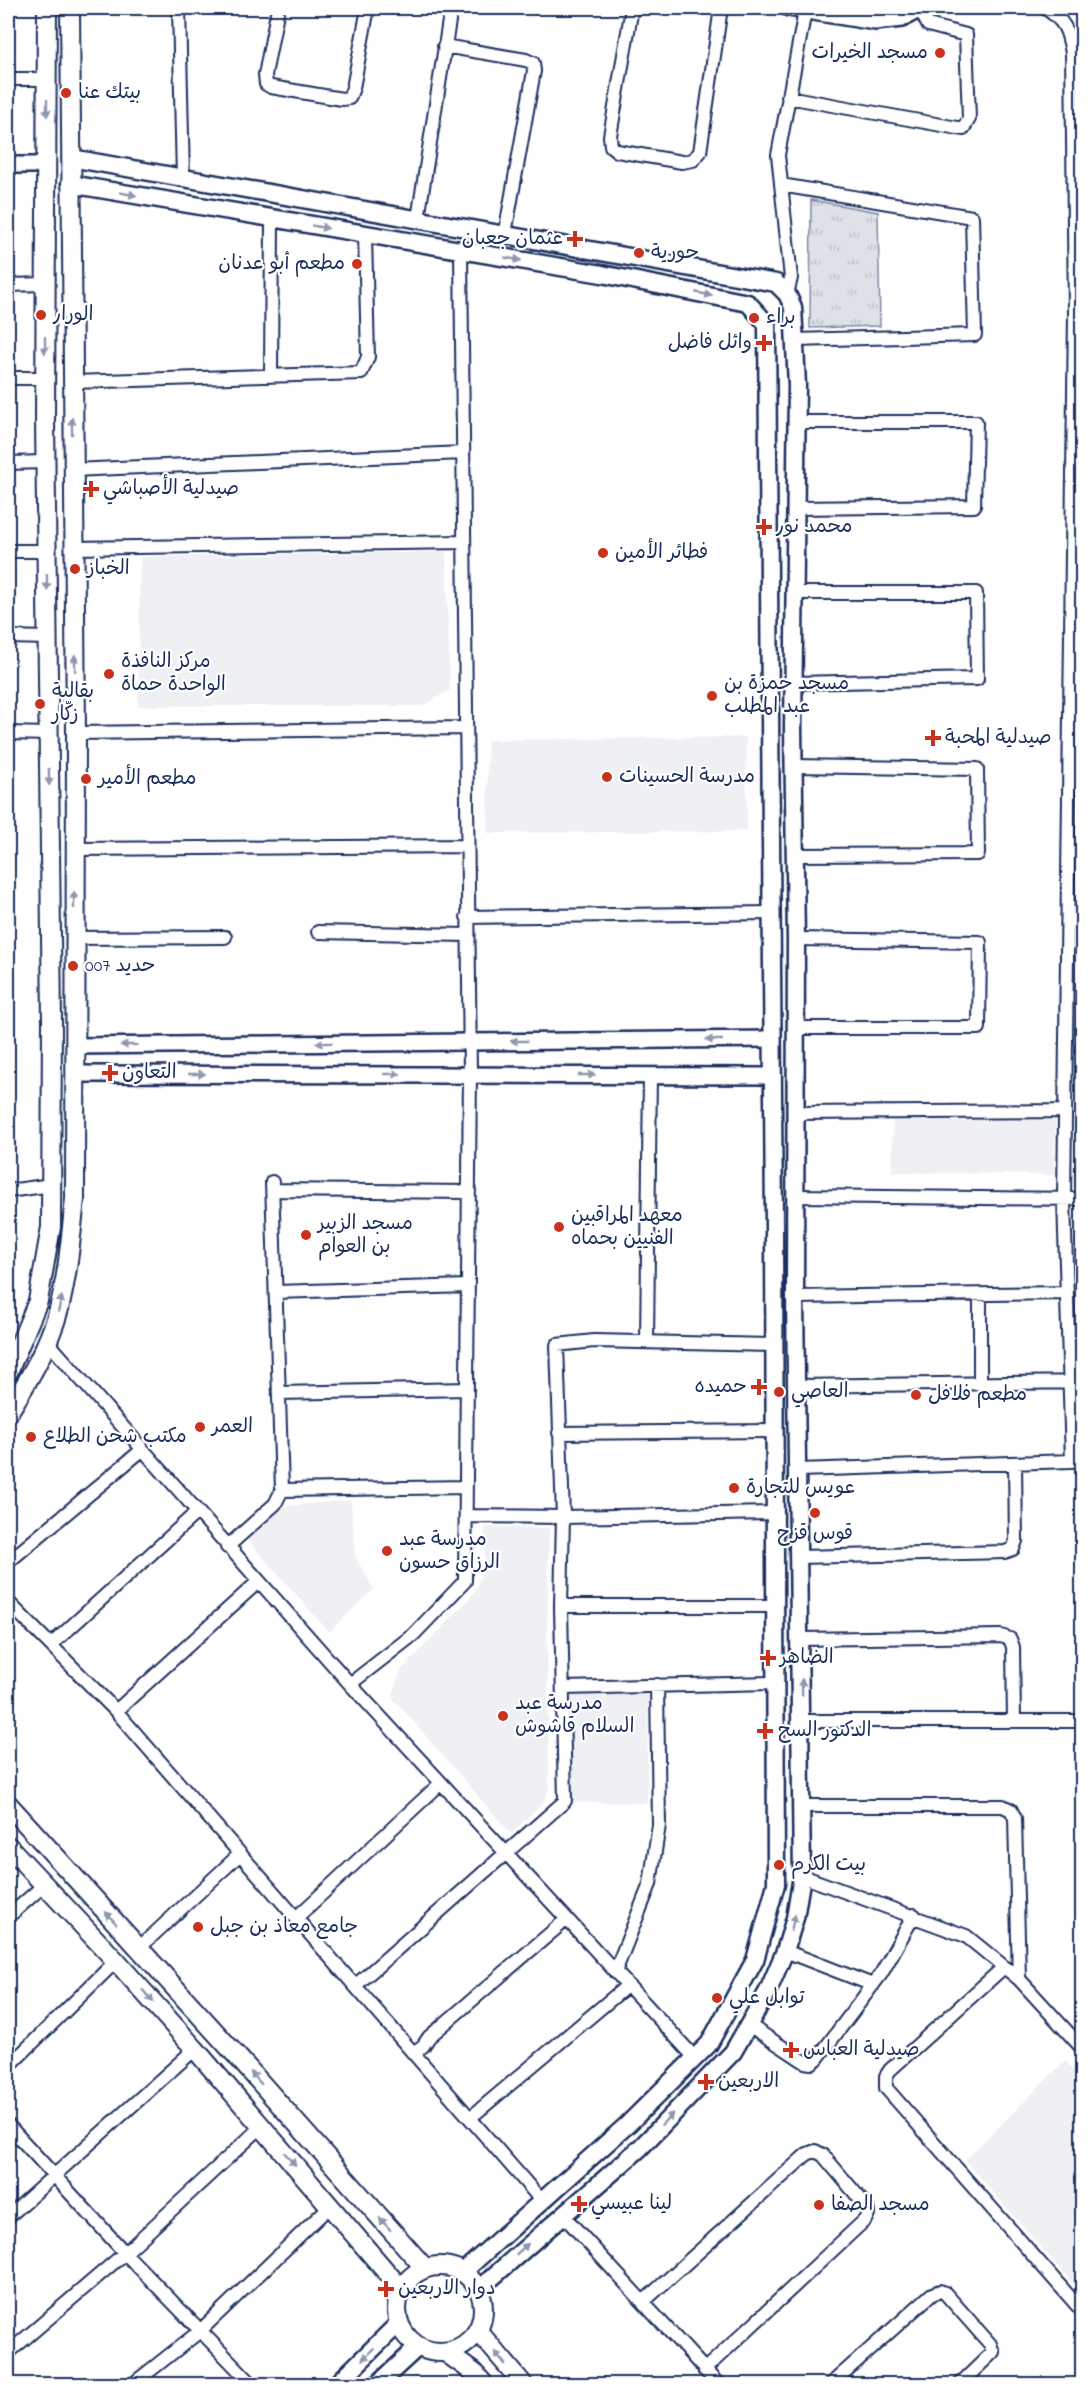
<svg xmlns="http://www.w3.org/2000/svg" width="1090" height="2392" viewBox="0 0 1090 2392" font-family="'Indie Flower','Playpen Sans Arabic',sans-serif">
<defs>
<pattern id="grass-tufts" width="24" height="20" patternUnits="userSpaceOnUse" patternTransform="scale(1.5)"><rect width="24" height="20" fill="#dee1e7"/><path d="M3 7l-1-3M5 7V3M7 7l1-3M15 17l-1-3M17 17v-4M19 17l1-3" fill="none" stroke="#bec1c9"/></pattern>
</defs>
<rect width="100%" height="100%" fill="#fff"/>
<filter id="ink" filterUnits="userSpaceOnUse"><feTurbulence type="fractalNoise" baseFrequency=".0167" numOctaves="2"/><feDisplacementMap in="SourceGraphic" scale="12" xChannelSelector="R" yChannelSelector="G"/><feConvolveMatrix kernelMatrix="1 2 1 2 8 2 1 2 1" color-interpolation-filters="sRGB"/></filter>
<g filter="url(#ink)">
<path fill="#eff0f4" d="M446 552 450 690 423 706H138L140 557Z
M746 737 747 831 488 833 487 740Z
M893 1117 1055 1120 1054 1175 892 1172Z
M351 1500 355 1557 374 1589 329 1632 245 1537 277 1507Z
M485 1527 549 1528 547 1633 549 1789 543 1803 511 1834 392 1697 401 1671 470 1598 476 1589 485 1565Z
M571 1693 648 1694 647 1803 570 1802Z
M1065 2061 1082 2080V2294L965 2160Z"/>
<path fill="url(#grass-tufts)" stroke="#7c88a2" stroke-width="1.5" d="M811 200 878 212 880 326 810 328Z"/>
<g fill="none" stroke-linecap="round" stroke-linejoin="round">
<defs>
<path id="minor" d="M179 8 183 178
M278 8 265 75 266 84 271 87 342 99 349 98 353 88 368 8
M632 8 610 136 611 146 617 151 682 162 693 160 700 152 721 8
M1045 8C1065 21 1068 30 1072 53L1075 313 1064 1199 1072 1461 1082 1460
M444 46 526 60 533 63 534 71 505 234
M8 79H47
M788 97 963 129 969 119 966 35 928 25 920 9
M781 185 972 217 975 335 795 340
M418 219 451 8
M8 285 46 284
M787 294 791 278 778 155 805 11
M271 376 272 219
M8 378H45
M72 382 361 373 368 357 365 235
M8 463 45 462
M72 470 463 453
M795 508 974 506 976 422H796
M73 548 464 542
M8 551H46
M8 637 48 638
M794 683 977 679 976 593H795
M8 733 49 734
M76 733 466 728
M794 766 977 769 978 854 795 855
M75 849 467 846
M467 917 771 913
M318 932 467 935
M74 938 225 937
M796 1028H979L980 942 796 939
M796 1113 1064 1111
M273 1190 468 1192
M8 1191 52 1185
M796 1196 1082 1199
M276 1292 468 1286
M795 1297 1067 1293
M47 1341 350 1684 696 2059
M647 1342 650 1075
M980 1383V1296
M796 1386 1082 1382
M279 1393 467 1389
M559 1433 775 1431
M798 1470 1072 1461
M282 1490 466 1487
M466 1516 563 1517 775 1513
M227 1547 275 1504 282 1490 272 1182
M799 1557 1005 1552 1013 1549 1016 1541 1015 1463
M8 1562 142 1450
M8 1602 116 1711 259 1581
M561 1606H775
M801 1639 1001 1636 1010 1639 1013 1647 1014 1721
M51 1645 197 1512
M350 1684 413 1635 465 1581 470 1074 461 251
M563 1688 775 1683
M116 1711 542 2201
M802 1721H1082
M802 1806H1003L1011 1810 1015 1818 1019 1979
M802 1876 966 1936 1019 1979 1082 2048
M8 1917 44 1885
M296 1918 441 1783
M139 1948 240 1854
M785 1951 873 1985
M1004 1967 890 2070 886 2076V2088L1082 2311
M615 1972 650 1884 659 1825 657 1685
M355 1986 565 1801 561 1606 563 1517 557 1345 594 1341 775 1345
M749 2025 805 2062 811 2063 817 2059 881 1974 914 1915
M413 2053 423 2046 429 2037 567 1919
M8 2067 116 1961
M470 2118 628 1985
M8 2125 125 2253 252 2384
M562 2214 718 2384
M8 2217 195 2049
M643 2302 807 2154 815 2151 823 2155 867 2207 868 2214 865 2220 704 2370
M8 2353 125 2253 261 2127
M133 2384 200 2331 330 2206
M831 2384 932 2294 940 2291 945 2293 990 2344 993 2352 960 2384"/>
<path id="tertiary" d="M788 8 875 22 902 19 922 8
M8 165H47
M76 1046 773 1039
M75 1074 773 1076"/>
<path id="secondary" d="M71 158 776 283 787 294 793 307 797 385 793 727 796 939 795 1297 802 1876 795 1918 785 1951 768 1991 733 2052 640 2148 479 2289
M70 184 602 274 748 303 767 324 774 1225 776 1884 755 1960 709 2044 627 2125 464 2271
M337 2384 399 2323
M378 2384 418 2347"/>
<path id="primary" d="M8 1372 38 1301 51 1227 52 1022 45 420 47 8
M8 1413C28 1381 49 1346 59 1309 68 1273 71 1236 75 1199L76 733 70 8
M8 1804 236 2055 424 2267
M8 1846 116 1961 195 2049 401 2289
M397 2309a43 43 0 1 1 86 0a43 43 0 1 1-86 0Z
M478 2331 523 2384
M445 2352 473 2372 484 2384"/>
</defs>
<use href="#minor" stroke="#1b2f5e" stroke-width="16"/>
<use href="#tertiary" stroke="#1b2f5e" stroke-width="20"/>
<use href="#secondary" stroke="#1b2f5e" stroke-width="21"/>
<use href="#primary" stroke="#1b2f5e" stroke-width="22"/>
<use href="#minor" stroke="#fff" stroke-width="12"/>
<use href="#tertiary" stroke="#fff" stroke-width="15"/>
<use href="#secondary" stroke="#fff" stroke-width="16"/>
<use href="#primary" stroke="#fff" stroke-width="18"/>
</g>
<defs><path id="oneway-solid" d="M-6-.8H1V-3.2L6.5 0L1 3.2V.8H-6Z" transform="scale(1.5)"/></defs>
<g fill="#8d97ae">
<use href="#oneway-solid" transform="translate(47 108) rotate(90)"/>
<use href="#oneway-solid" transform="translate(128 194) rotate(10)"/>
<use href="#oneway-solid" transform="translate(320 227) rotate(10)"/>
<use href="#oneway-solid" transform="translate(513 259) rotate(10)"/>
<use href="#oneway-solid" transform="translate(704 294) rotate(11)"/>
<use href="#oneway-solid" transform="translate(45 345) rotate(90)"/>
<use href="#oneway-solid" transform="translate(72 426) rotate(-90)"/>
<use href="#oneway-solid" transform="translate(47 582) rotate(89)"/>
<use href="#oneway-solid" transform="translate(75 663) rotate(-91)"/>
<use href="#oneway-solid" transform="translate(49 777) rotate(89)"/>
<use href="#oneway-solid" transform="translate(74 900) rotate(-90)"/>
<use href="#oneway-solid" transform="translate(714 1040) rotate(180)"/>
<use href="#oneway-solid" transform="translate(519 1041) rotate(180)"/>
<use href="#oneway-solid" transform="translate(324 1043) rotate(179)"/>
<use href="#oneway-solid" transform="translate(129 1045) rotate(179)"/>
<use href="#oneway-solid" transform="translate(197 1074)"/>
<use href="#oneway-solid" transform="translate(392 1074)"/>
<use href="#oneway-solid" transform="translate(587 1075)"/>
<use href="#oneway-solid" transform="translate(60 1304) rotate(-77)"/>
<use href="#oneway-solid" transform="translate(802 1687) rotate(-91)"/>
<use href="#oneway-solid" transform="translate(111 1918) rotate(-132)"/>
<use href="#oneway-solid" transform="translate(793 1923) rotate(-75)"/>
<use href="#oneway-solid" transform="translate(148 1996) rotate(48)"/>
<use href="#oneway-solid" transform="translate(256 2078) rotate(-131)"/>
<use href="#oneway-solid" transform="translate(667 2119) rotate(-46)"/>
<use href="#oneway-solid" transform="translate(290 2159) rotate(49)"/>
<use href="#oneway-solid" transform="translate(385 2224) rotate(-131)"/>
<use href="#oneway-solid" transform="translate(522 2249) rotate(-42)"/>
<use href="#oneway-solid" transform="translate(368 2354) rotate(135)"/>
<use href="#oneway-solid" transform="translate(500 2358) rotate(-130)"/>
</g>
</g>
<g fill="#c8321e" stroke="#fff" stroke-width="2">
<circle cx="940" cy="53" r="6"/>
<circle cx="66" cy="93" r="6"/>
<path d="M572 230h6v6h6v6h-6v6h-6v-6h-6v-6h6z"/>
<circle cx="639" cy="253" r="6"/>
<circle cx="357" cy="264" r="6"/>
<circle cx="41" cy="315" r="6"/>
<circle cx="754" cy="318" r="6"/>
<path d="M761 334h6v6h6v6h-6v6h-6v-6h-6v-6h6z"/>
<path d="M88 480h6v6h6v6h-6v6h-6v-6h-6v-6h6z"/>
<path d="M761 518h6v6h6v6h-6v6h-6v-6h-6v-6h6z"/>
<circle cx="603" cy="553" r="6"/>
<circle cx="75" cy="569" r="6"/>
<circle cx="109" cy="674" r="6"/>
<circle cx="712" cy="696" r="6"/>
<circle cx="40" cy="704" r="6"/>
<path d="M930 729h6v6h6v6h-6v6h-6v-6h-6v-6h6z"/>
<circle cx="607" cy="777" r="6"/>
<circle cx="86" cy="779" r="6"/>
<circle cx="73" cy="966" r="6"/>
<path d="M107 1064h6v6h6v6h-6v6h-6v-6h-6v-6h6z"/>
<circle cx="559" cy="1227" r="6"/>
<circle cx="306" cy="1235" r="6"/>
<path d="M756 1378h6v6h6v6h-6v6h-6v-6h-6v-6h6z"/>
<circle cx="779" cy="1392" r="6"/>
<circle cx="916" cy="1395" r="6"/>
<circle cx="200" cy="1427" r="6"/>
<circle cx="31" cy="1437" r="6"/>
<circle cx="734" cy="1488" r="6"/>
<circle cx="815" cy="1513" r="6"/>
<circle cx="387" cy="1551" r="6"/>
<path d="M765 1649h6v6h6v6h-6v6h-6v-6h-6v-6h6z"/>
<circle cx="503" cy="1716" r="6"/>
<path d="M762 1722h6v6h6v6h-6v6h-6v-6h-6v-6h6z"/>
<circle cx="779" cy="1865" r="6"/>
<circle cx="198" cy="1927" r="6"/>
<circle cx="717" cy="1998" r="6"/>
<path d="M788 2041h6v6h6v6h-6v6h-6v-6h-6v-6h6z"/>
<path d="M703 2073h6v6h6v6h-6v6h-6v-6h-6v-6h6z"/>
<path d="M576 2195h6v6h6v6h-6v6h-6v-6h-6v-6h6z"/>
<circle cx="819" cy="2205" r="6"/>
<path d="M383 2280h6v6h6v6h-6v6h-6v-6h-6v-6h6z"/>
</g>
<g text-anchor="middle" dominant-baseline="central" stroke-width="4.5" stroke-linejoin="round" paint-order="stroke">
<g font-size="20" fill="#1b2f5e" stroke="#fff" text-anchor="start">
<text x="928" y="53" text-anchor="end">مسجد الخيرات</text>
<text x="78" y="93">بيتك عنا</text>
<text x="563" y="239" text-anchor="end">عثمان جعبان</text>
<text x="651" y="253">حورية</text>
<text x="345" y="264" text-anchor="end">مطعم أبو عدنان</text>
<text x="53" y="315">الورار</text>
<text x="766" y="318">براء</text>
<text x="752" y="343" text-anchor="end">وائل فاضل</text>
<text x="103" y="489">صيدلية الأصباشي</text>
<text x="776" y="527">محمد نور</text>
<text x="615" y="553">فطائر الأمين</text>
<text x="87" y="569">الخباز</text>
<text x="121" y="662">مركز النافذة<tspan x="121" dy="23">الواحدة حماة</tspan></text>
<text x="724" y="684">مسجد حمزة بن<tspan x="724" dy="23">عبد المطلب</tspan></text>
<text x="52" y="692">بقالية<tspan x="52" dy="23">زكّار</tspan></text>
<text x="945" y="738">صيدلية المحبة</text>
<text x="619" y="777">مدرسة الحسينات</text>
<text x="98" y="779">مطعم الأمير</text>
<text x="85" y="966">حديد 007</text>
<text x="122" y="1073">التعاون</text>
<text x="571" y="1216">معهد المراقبين<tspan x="571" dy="23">الفنيين بحماه</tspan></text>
<text x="318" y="1224">مسجد الزبير<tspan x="318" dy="23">بن العوام</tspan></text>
<text x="747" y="1387" text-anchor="end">حميده</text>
<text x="791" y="1392">العاصي</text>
<text x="928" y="1395">مطعم فلافل</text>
<text x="212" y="1427">العمر</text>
<text x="43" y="1437">مكتب شحن الطلاع</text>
<text x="746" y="1488">عويس للتجارة</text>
<text x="815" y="1534" text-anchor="middle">قوس قزح</text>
<text x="399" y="1540">مدرسة عبد<tspan x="399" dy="23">الرزاق حسون</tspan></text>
<text x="780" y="1658">الضاهر</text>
<text x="515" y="1704">مدرسة عبد<tspan x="515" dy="23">السلام قاشوش</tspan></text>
<text x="778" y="1731">الدكتور السح</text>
<text x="791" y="1865">بيت الكرم</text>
<text x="210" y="1927">جامع معاذ بن جبل</text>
<text x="729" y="1998">توابل علي</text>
<text x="803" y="2050">صيدلية العباس</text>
<text x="718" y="2082">الاربعين</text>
<text x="591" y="2204">لينا عبيسي</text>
<text x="831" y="2205">مسجد الصفا</text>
<text x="398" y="2289">دوار الاربعين</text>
</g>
</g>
<rect width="1090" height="2392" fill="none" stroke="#fff" stroke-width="30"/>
<rect x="15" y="15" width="1060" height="2362" fill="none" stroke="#1b2f5e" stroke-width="2" filter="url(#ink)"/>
</svg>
